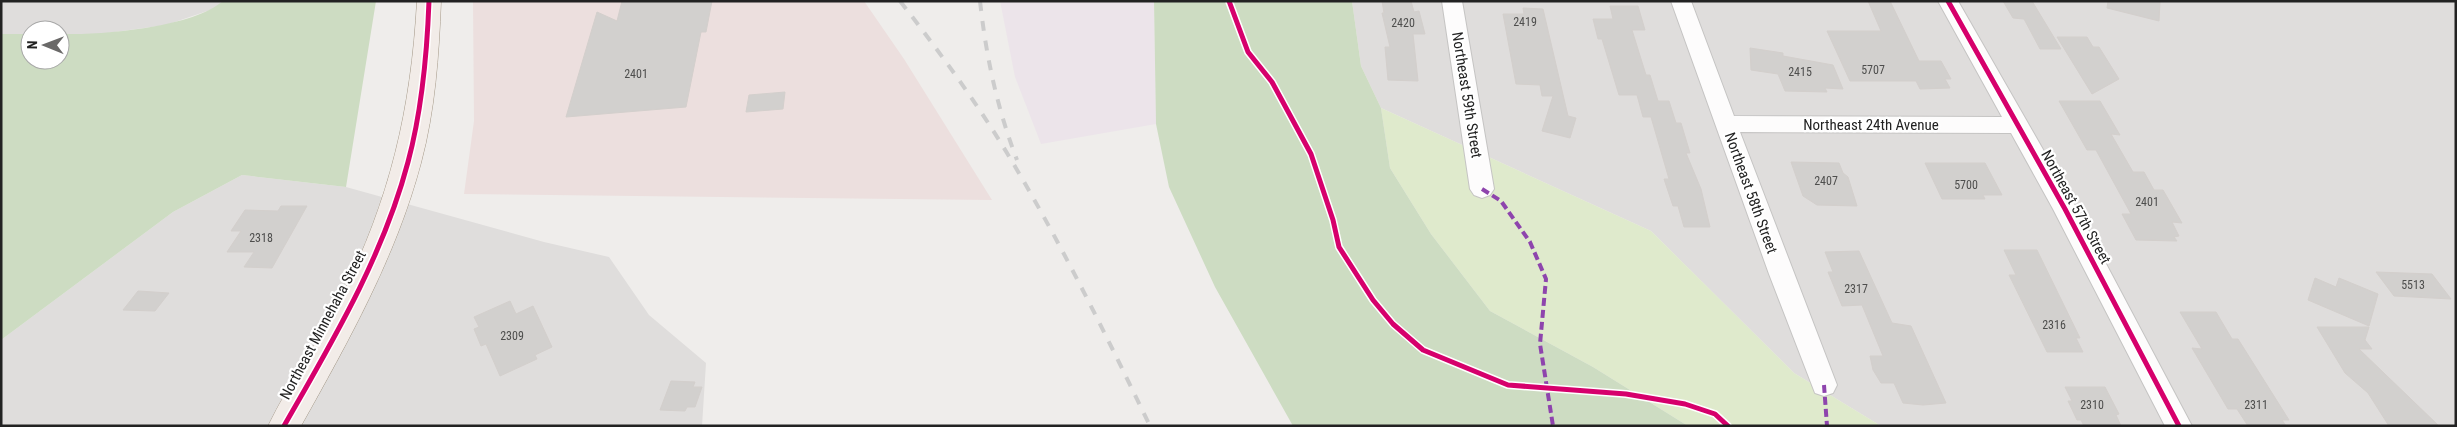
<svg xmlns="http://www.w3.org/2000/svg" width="2457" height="427" viewBox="0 0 2457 427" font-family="'Roboto Condensed',sans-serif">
<rect width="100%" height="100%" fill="#efedeb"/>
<path fill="#dfdddc" d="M1 1H223L216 8 166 25 93 35 60 34V30H30V34H1Z
M1352 1H2456V426H1881L1794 373 1651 231 1381 108 1361 66Z
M242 175 346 187 544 242 609 257 649 315 706 363 702 426H1V340L173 212Z"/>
<path fill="#ecdfde" d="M473 1H864L904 59 992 200 464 194 474 121Z"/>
<path fill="#ece4ea" d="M1000 1H1154L1156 124 1041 144 1015 77Z"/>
<path fill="#dfeacc" d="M1381 108 1651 231 1794 373 1881 426H1688L1593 367 1490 311 1431 234 1390 168Z"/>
<path fill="#cddcc2" d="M223 1H376L346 187 242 175 173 212 1 340V34H30V60H60V34C102 35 191 28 223 1Z
M1154 1H1352L1361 66 1381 108 1390 168 1431 234 1490 311 1593 367 1688 426H1293L1215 287 1169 187 1156 124Z"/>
<path fill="#d2d0ce" stroke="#d3cfcc" d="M622 1H712L706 32H701L686 107 566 117 597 12 617 21Z
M1382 1H1411L1414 12 1419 11 1425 34H1413L1418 81 1388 80 1385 47H1390L1382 13H1384Z
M1868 1H1890L1919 61H1941L1951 79H1945L1950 88 1920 89 1916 81H1850L1827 31H1881Z
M2003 1H2032L2061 49H2040L2024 19 2013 18Z
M2108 1H2160L2159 21 2107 8Z
M1610 6H1638L1645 30H1632L1646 75H1650L1658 101H1669L1676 123H1681L1690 153H1686L1701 189 1710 227H1684L1678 206H1673L1664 179H1669L1651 117H1643L1637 95H1619L1602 39H1598L1593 19H1613Z
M1523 8 1543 9 1568 116 1576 118 1570 138 1542 131 1553 96H1542L1540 85 1516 84 1503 14H1524Z
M2057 37H2087L2093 47H2099L2119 79 2092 94Z
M1750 48 1783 53V56L1833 65 1843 89 1825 88 1827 92 1785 91 1778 74 1751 70Z
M785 92 783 109 746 112 749 95Z
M2059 101H2100L2120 135 2111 134 2133 172H2144L2154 190H2163L2182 223 2172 222 2179 236 2174 237 2177 241 2136 240 2122 214H2131L2096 150H2087Z
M1791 162 1839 163 1843 173 1848 177 1857 206 1817 205 1803 196Z
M1925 163H1985L2002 195H1983L1985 199H1942Z
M281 206H307L272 268 244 267 254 252H227L241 231H231L245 210 278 211Z
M2004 250H2037L2080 338H2076L2083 352H2047L2009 275H2016Z
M1859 251 1892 323 1911 326 1946 403 1923 405 1903 403 1894 383H1881L1873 370 1870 356H1883L1862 305 1842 306 1828 272H1833L1825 252Z
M2376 272 2432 274 2451 299 2394 296Z
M2315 278 2336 287 2339 278 2378 294 2369 326 2308 300Z
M138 291 169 293 155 311 123 310Z
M510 301 516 314 533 306 552 347 535 355 537 359 500 376 486 344 481 346 474 329 479 327 474 317Z
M2180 312H2216L2232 339H2238L2284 412 2289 420H2282L2286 426H2248L2237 409H2228L2192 348 2202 349Z
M2317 327H2369L2365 340 2372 349H2359L2439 426H2389L2368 393 2345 373Z
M671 381 695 382 693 387H702L695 407H687L685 411 660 410Z
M2065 387H2105L2119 414 2116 415 2121 426H2084L2081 420H2077L2068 401H2072Z"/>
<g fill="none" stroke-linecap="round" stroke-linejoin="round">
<defs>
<path id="minor" d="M1442 1H1462L1494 189 1490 195 1482 198 1474 195 1470 189Z
M1671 1H1691L1734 116 2002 117 1938 1H1958L2077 209 2192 426H2165L2053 209 2011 133 1740 132 1837 385 1833 393 1824 396 1815 393 1769 274Z"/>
<path id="major" d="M417 1H441C439 55 435 111 421 163 396 257 348 342 301 426H268C290 381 319 341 341 297 390 199 411 110 417 1Z"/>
</defs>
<use href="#minor" stroke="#c5c4c3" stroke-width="2"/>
<use href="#major" stroke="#a59988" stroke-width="1"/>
<use href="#minor" fill="#fdfcfc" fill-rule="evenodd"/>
<use href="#major" fill="#f2ece8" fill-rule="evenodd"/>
<path stroke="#ccc" stroke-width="4" stroke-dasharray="10 10" stroke-linecap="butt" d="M900 1C938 50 975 100 1007 153 1060 241 1105 333 1150 426
M980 1C986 56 997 108 1017 160"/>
<path stroke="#8e44ad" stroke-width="4" stroke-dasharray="8 4" stroke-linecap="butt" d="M1482 189 1501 201 1530 242 1546 279 1540 344 1553 426
M1824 385 1827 426"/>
<defs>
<path id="cycleway" d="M1229 1 1248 52 1272 82 1311 154 1333 220 1339 247 1373 300 1393 324 1423 350 1508 385 1626 394 1685 404 1715 414 1728 426
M1948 1 2065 209 2179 426
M284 426C332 342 383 257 408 162 422 110 427 55 429 1"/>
</defs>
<use href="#cycleway" stroke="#fff" stroke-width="8"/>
<use href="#cycleway" stroke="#d6006c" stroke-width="5"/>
</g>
<g text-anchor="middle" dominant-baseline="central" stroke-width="4.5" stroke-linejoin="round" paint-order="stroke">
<g font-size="12" fill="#4e4e4d">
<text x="1525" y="22">2419</text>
<text x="1403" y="23">2420</text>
<text x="1873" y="70">5707</text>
<text x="1800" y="72">2415</text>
<text x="636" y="74">2401</text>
<text x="1826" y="181">2407</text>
<text x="1966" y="185">5700</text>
<text x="2147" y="202">2401</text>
<text x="261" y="238">2318</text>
<text x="2413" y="285">5513</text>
<text x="1856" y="289">2317</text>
<text x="2054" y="325">2316</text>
<text x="512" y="336">2309</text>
<text x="2092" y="405">2310</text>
<text x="2256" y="405">2311</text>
</g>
<g font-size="15" fill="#222" stroke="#fff">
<text transform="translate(1467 95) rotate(81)">Northeast 59th Street</text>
<text x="1871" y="125">Northeast 24th Avenue</text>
<text transform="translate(1751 193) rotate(70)">Northeast 58th Street</text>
<text transform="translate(2076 207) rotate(61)">Northeast 57th Street</text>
<text transform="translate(323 325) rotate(-62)">Northeast Minnehaha Street</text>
</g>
</g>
<rect width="2457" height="427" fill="none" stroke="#222222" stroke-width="5"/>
<g transform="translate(45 45) rotate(271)"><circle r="24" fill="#ffffff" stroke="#a7a7a7"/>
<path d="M0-4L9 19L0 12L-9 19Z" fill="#6a6968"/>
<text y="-8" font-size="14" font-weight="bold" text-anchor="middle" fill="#222222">N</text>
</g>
</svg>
